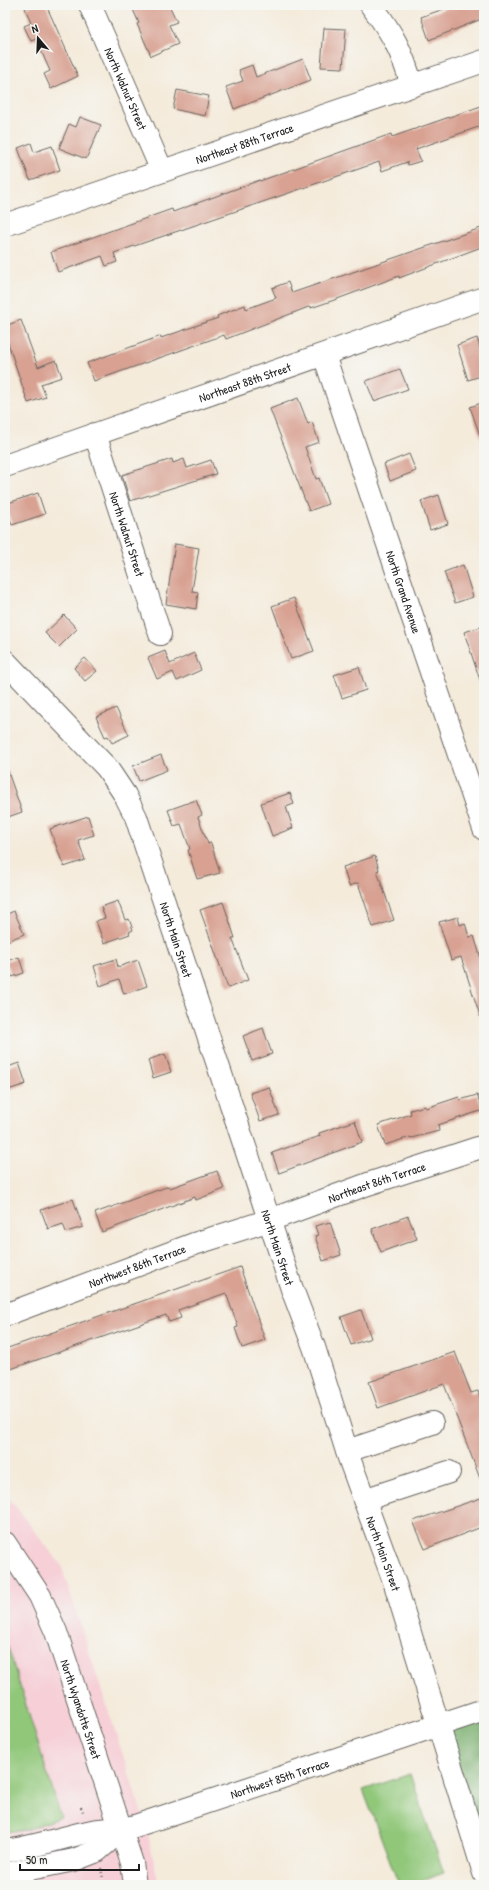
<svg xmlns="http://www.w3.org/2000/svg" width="489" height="1890" viewBox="0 0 489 1890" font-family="'Patrick Hand',sans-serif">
<rect width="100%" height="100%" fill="#f6f6f2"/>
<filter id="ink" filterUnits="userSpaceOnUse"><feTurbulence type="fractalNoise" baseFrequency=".025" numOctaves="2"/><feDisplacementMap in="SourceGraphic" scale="8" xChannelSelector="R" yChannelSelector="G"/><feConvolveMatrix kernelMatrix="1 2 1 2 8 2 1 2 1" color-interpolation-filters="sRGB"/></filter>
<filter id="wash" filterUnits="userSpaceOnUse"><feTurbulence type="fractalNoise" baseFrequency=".012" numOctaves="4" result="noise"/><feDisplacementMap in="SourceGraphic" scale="16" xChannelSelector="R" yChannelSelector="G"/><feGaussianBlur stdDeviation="0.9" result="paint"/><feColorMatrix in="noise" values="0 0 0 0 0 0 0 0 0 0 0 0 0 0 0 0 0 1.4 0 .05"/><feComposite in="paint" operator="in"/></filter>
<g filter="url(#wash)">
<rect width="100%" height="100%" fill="#f4ebdb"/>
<path fill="#f6cfd7" d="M5 1493 61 1565 146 1826 159 1885H5Z"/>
<path fill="#90c779" stroke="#56724a" d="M5 1638 61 1817 26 1830 5 1832Z
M410 1774 444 1873 410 1885H403L397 1880 363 1790Z
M98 1878 94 1885H66Z"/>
<path fill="#74ac69" stroke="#486442" d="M484 1710V1873L438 1726Z"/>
<g id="blocks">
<path fill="#d8a192" d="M33 5H46L78 76 51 89 44 74 50 71 36 39 31 41 24 26 31 23 25 8Z
M131 5H169L177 22 169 25 178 44 151 56 137 24 139 23Z
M455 5H484V18L429 40 421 17Z
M324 28 346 29 343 68 321 67Z
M303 59 311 80 234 109 226 87 243 81 239 70 252 65 256 77Z
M177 90 209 96 205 116 173 109Z
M484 105V125L416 149 421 161 408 165 407 162 382 171 379 162 114 253 117 262 106 266 102 256 58 272 51 252 172 209 173 212 260 180V181L391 134 392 137Z
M80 117 101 125 86 159 59 148 69 124 76 127Z
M31 143 34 152 52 146 60 170 30 180 18 148Z
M484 227V246L399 278V276L340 298 311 308V306L226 339 224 335 94 381 87 363 161 336V338L218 318 217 316 245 305 246 309 276 298 272 288 288 282 292 293Z
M21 320 38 367 56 360 62 377 41 384 46 397 28 403 5 334V326Z
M477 338 484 359V375L468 380 457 345Z
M400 369 408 389 374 401 366 381Z
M298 398 308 424 312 422 319 442 305 447 316 479 319 478 328 504 309 511 270 409Z
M484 402V441H482L470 407Z
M409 454 416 471 390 481 384 464Z
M172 459 173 463 184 459 187 468 211 460 216 474 130 501 122 475Z
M38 493 45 514 12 525 5 504Z
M439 495 448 524 430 530 421 501Z
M175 544 199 548 192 591 198 592 196 609 166 604Z
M463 565 473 597 455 603 444 572Z
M294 598 314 651 291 659 272 606Z
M64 615 77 629 59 647 45 633Z
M484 626V685L482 686 464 632Z
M165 651 170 664 194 653 201 670 177 681 173 672 157 679 148 658Z
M85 658 97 671 85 681 74 668Z
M359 667 366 690 342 698 334 675Z
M116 708 129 735 112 743 108 736 105 737 96 717Z
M161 755 167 770 139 781 133 766Z
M5 769H7L22 812 5 818Z
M290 793 294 804 286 807 293 828 272 836 261 803Z
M196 800 202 815 198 817 208 844 211 843 220 873 197 879 188 850 190 849 181 824 174 826 168 810Z
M88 816 94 835 78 840 85 860 64 867 50 829Z
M375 856 379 870 377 871 394 920 373 927 358 883 349 886 343 867Z
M118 901 125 920 129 919 133 930 129 932 130 934 104 943 96 921 105 918 101 907Z
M223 902 235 938H232L248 980 228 988 200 910Z
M14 911 24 934 5 942V915Z
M458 917 460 925 465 923 469 937 474 936 484 968V1019H481L461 957 451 960 439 922Z
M19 957 24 973 12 977 6 961Z
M116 959 118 967 138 960 147 986 124 994 119 979 100 986 94 966Z
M263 1028 272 1054 252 1061 243 1036Z
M165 1054 171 1072 153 1078 148 1060Z
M19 1063 26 1084 8 1090 5 1083V1068Z
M269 1087 279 1115 260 1121 250 1093Z
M477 1095 483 1110 438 1125 439 1131 411 1138 410 1137 385 1145 378 1125 411 1114 410 1110 425 1106 426 1108 459 1097 460 1100Z
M355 1121 362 1142 279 1173 272 1153 320 1136 319 1133Z
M217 1171 224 1189 196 1200 195 1197 102 1232 95 1213 169 1186 170 1188Z
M73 1199 83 1227 66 1232 63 1224 48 1229 41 1210Z
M408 1216 417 1239 381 1252 372 1229Z
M330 1222 341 1255 323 1261 315 1236 318 1235 315 1226Z
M240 1267 265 1340 242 1348 235 1328 238 1327 226 1293 178 1310 181 1318 169 1322 166 1315 5 1371V1349Z
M361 1310 371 1338 351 1345 341 1317Z
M455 1352 471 1393 478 1391 484 1410V1489L444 1384 378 1408 369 1382Z
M484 1497V1526L425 1549 413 1521Z"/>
</g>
</g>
<g filter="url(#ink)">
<use href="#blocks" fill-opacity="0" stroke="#68645f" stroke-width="1"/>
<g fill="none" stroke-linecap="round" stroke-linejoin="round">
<defs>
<g id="minor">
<path id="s1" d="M90 5 162 171"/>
<path d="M371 5C393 34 402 51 412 86"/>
<path id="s2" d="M5 225 484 61"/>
<path id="s3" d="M324 355 484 829"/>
<path id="s4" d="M95 434 160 634"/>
<path id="s5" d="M5 466 484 298"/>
<path id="s6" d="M5 661 107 768 125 795 136 817 292 1289 314 1347 349 1458 395 1584 484 1873"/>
<path id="s7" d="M5 1315 194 1244 270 1220 368 1184 484 1146"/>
<path d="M347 1451 432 1423"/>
<path d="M364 1500 449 1472"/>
<path id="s8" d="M5 1543 40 1596 56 1632 121 1830 132 1863 135 1885"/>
<path id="s9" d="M5 1851C35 1847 63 1837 92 1831 107 1828 119 1831 135 1826L484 1710"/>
<path d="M5 1874 74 1860 97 1851 121 1830"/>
</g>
</defs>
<use href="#minor" stroke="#68645f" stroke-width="24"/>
<path stroke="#68645f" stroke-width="2.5" stroke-dasharray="1 3" stroke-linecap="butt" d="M81 1807 84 1814
M101 1868 103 1879"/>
<use href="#minor" stroke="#fff" stroke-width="22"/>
</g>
</g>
<g text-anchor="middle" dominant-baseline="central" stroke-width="3" stroke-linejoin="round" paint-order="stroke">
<g font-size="12" fill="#1c1c1c" stroke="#f6f6f2">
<text stroke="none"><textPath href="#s1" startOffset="91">North Walnut Street</textPath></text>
<text stroke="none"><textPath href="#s2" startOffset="253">Northeast 88th Terrace</textPath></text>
<text stroke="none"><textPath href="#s5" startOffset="254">Northeast 88th Street</textPath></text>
<text stroke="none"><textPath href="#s4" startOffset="105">North Walnut Street</textPath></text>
<text stroke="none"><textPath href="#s3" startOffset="250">North Grand Avenue</textPath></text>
<text stroke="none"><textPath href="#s6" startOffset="334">North Main Street</textPath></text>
<text stroke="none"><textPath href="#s7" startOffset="395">Northeast 86th Terrace</textPath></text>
<text stroke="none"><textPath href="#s6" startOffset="658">North Main Street</textPath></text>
<text stroke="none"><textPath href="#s7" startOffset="141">Northwest 86th Terrace</textPath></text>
<text stroke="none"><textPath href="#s6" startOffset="982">North Main Street</textPath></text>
<text stroke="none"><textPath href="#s8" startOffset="184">North Wyandotte Street</textPath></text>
<text stroke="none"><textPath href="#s9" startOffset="285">Northwest 85th Terrace</textPath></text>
</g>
</g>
<rect width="489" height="1890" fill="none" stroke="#f6f6f2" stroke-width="20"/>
<g transform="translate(38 38) rotate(341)" stroke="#f6f6f2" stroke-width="3" paint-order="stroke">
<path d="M0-3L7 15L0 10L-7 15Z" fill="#1c1c1c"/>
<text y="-6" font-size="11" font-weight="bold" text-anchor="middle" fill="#1c1c1c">N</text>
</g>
<path d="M20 1864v6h119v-6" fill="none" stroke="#1c1c1c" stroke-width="2"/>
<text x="26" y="1864" font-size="12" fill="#1c1c1c" stroke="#f6f6f2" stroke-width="3" paint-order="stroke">50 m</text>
</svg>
